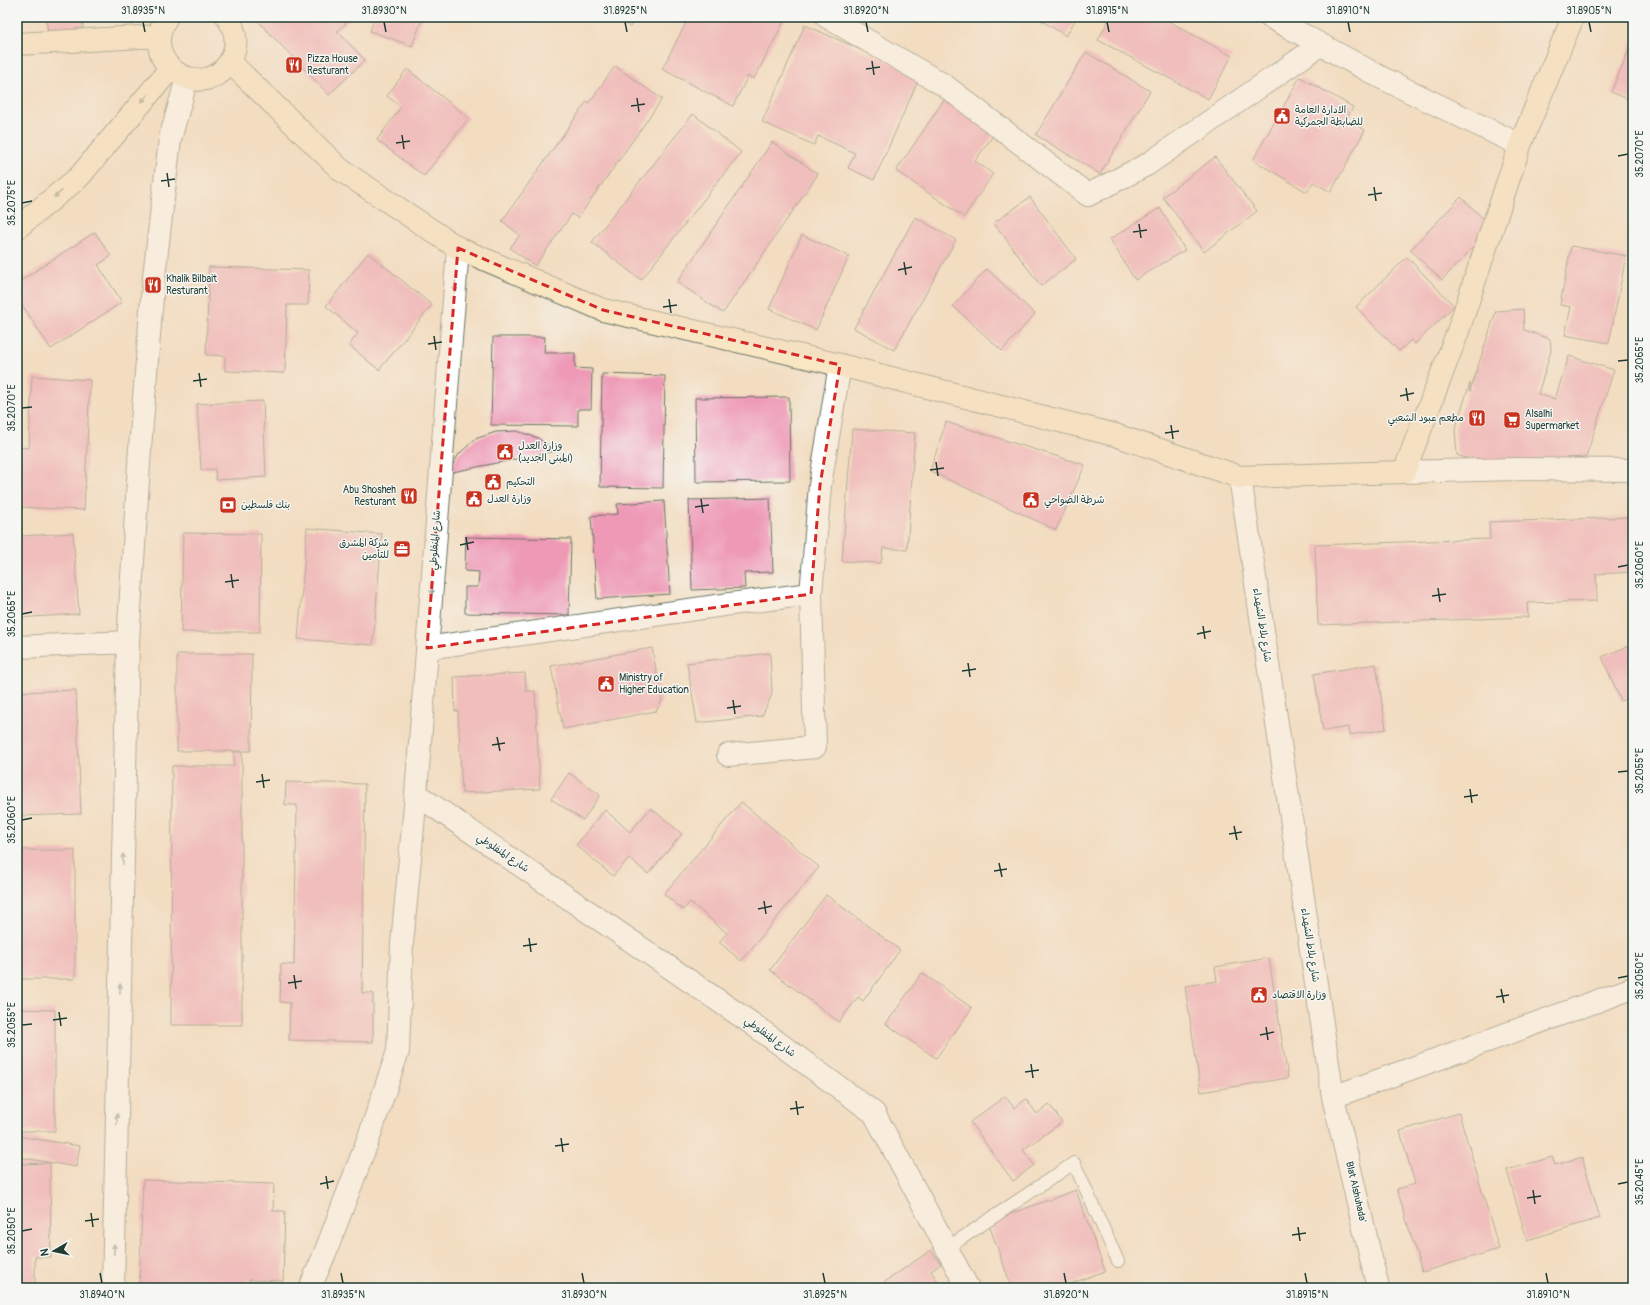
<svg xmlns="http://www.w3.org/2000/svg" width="1650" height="1305" viewBox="0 0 1650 1305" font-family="Pangolin,'Playpen Sans Arabic',sans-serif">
<rect width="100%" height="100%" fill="#f6f6f2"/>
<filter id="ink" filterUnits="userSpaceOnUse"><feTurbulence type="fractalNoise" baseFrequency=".025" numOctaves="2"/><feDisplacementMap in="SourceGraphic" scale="8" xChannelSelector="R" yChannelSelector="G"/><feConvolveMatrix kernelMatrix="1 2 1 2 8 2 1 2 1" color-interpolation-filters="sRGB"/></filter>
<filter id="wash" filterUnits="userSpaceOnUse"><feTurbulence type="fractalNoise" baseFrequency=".012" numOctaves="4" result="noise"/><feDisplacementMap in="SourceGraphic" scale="16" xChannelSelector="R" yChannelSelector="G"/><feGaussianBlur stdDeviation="0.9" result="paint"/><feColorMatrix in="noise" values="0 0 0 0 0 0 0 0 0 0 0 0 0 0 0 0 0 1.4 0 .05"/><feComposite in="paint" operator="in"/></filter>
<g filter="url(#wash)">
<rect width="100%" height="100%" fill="#f2ddc1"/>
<g id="blocks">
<path fill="#ee99b6" d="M46 17H82L83 28 48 33Z
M254 17H353L337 31 365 60 329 95Z
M375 17H423L412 46 370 31Z
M613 17H636L630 27Z
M689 17H783L786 18 754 79 748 76 733 106 662 69Z
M1036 17H1077L1066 36Z
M1110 17H1161L1232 56 1208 99 1098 40Z
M805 25 920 76 874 180 848 168 855 153 818 136 814 145 762 122Z
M1633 40V101L1611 92Z
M1086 52 1150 91 1100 174 1036 135Z
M615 66 662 99 578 218 572 214 535 266 510 248 520 235 502 221 587 101 589 103Z
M407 69 469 118 424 176 377 140 401 107 387 96Z
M1300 77 1353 107 1346 120 1365 130 1331 192 1313 182 1307 192 1253 160Z
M944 100 994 134 975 161 993 174 964 217 896 171Z
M693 114 741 152 641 280 592 242Z
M772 142 818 174 723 313 677 282Z
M1215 157 1257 211 1204 252 1163 197Z
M1030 197 1076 259 1041 286 994 223Z
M1461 197 1492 227 1442 280 1410 250Z
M1160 208 1185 250 1135 280 1110 239Z
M915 217 956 240 894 350 854 328Z
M95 232 111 256 98 265 122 302 51 349 17 297V283Z
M802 235 849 256 816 330 769 309Z
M1571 246 1626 256 1609 343 1565 335 1571 307 1560 305Z
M368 253 432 305 379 370 349 345 358 333 326 306Z
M1407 257 1454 306 1415 344 1411 340 1399 351 1356 307Z
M209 267 309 270 308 305H287L285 373 225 371V356L206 355Z
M987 269 1035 314 1002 351 953 306Z
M1523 309 1524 330 1550 339 1551 351 1538 394 1555 399 1569 356 1614 370 1586 457 1481 463 1457 455 1455 429 1470 383V391L1496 311Z
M493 337H545L544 353H575V368L592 369 591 409H578V426L491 425Z
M602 374 665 376 663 488 600 487Z
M32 376 90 380 84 510 17 507V447L29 448Z
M789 397 790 481 696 482 695 398Z
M263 401 266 477 216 480 215 469 201 470 197 404Z
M946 422 1085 465 1056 530 930 471Z
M852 429 915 433 907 550 883 548 881 563 842 561Z
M517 431 538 438 555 451 448 473 459 454 475 439 496 432Z
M770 498 773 572 744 573 745 588 692 590 689 500Z
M664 501 670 594 597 599 591 516 618 514 617 504Z
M1633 517V572L1596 574 1597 601 1527 603 1528 617 1318 625 1315 545 1490 539 1489 522Z
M307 528 382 534 373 645 298 639Z
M73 533 79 614 17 618V535H21V536Z
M183 533 261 534 260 632H181Z
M466 537 571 539 569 615 465 613V587H478L479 572 465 571Z
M1633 644V696L1621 701 1602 657Z
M652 648 662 701 656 711 563 729 551 666Z
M770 653 772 694 762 716 697 723 687 663Z
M177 654H252L251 751H177Z
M1376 664 1386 729 1349 735 1348 727 1323 731 1314 674Z
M525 673 526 691H535L540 789 462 793 458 711H455L454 677Z
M76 690 81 814 17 816V692Z
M234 752H242V1025H171L172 766H234Z
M569 773 600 795 583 820 551 799Z
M286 782 365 784 362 993H373V1042L289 1040 290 1003 280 1002 281 964 294 965 297 805H285Z
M741 802 819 867 741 961 719 942 727 933 690 902 683 910 664 894Z
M651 808 682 834 648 874 629 858 613 876 576 845 605 810 630 832Z
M17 850H75V979H17Z
M826 895 900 950 863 1001 858 997 839 1022 770 970Z
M1269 958 1288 1078 1201 1092 1185 986 1217 981 1215 967Z
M922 973 972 1008 936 1058 886 1024Z
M17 1009 55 1010V1131H17Z
M1005 1096 1014 1108 1026 1099 1037 1114 1049 1104 1062 1122 1023 1150 1034 1165 1013 1181 970 1122Z
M1459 1113 1499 1249 1422 1272 1397 1189 1415 1184 1400 1131Z
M17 1136 80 1146 76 1167 17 1157Z
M1552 1157 1555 1165 1582 1157 1600 1218 1527 1240 1507 1170Z
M50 1163 51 1257H35V1288H17V1164Z
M143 1180 274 1184 273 1211H285L283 1281 249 1280V1288H139Z
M1076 1190 1105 1271 1059 1288H1012L988 1222Z
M931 1250 941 1264 931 1271 943 1288H876Z"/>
</g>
</g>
<g filter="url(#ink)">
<use href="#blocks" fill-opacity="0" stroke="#697565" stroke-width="1"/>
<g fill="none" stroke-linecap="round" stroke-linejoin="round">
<defs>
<path id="lane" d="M947 1248 1074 1163 1118 1261"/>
<path id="street" d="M827 17 944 85 1088 195 1148 164 1320 45
M1270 17 1382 78 1520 145
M458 248 416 794 751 1023 874 1113 968 1288
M1404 472 1514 469 1633 470
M1240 477 1333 1097 1633 988
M17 647 128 642
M427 648 730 604 811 594 820 485 840 365
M728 755 815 747 811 594
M1333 1097 1378 1288
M113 1288 128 642 140 448 153 285 170 139 187 78
M310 1288 325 1253 368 1140 398 1051 402 944 416 794"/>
<path id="secondary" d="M167 17C134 68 212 107 233 55 238 42 235 28 227 17
M17 44 159 36
M230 62 341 170 458 248 603 310 840 365 1115 435 1240 477 1404 472 1457 334 1520 145 1573 17
M17 228 79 177 170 69"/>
</defs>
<use href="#lane" stroke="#697565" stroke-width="14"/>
<use href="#street" stroke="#697565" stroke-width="24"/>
<use href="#secondary" stroke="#697565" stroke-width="24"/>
<use href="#lane" stroke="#fff" stroke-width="12"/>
<use href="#street" stroke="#fff" stroke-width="22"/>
<use href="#secondary" stroke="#f9e7c3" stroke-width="22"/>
</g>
<defs><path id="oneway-solid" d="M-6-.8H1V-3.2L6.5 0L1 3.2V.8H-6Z"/></defs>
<g fill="#8c927c">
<use href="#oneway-solid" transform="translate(145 98) rotate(130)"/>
<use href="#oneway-solid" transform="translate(58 194) rotate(141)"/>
</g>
<g fill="#8f9e9a">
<use href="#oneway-solid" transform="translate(455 287) rotate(94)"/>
<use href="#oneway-solid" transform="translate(445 417) rotate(94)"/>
<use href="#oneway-solid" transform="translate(432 589) rotate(94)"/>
<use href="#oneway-solid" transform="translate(123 859) rotate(-89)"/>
<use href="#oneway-solid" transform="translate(120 989) rotate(-89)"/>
<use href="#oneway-solid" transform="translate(117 1119) rotate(-89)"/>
<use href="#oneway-solid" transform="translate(114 1249) rotate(-89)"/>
</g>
</g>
<path d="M0 0H1650V1305H0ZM458 248 603 310 840 365 820 485 811 594 427 648Z" fill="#f2ddc1" fill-opacity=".55" fill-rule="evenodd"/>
<path fill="none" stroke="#d62828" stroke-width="3" stroke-dasharray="8 5" stroke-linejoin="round" d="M458 248 603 310 840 365 820 485 811 594 427 648Z"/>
<path fill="none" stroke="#1f3d34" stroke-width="1.5" d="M143 22 145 32M384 22 386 32M625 22 627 32M866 22 868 32M1107 22 1109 32M1348 22 1350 32M1589 22 1591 32M872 61 874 75M866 69 880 67M637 98 639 112M631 106 645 104M402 135 404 149M396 143 410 141M1618 156 1628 154M167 173 169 187M161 181 175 179M1374 187 1376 201M1368 195 1382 193M22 203 32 201M1139 224 1141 238M1133 232 1147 230M904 262 906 275M898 270 912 267M669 299 671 313M663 307 677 305M434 336 436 350M428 344 442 342M1618 361 1628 360M199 373 201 387M193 381 207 379M1406 388 1408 401M1400 396 1414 393M22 408 32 407M1171 425 1173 439M1165 433 1179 431M936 462 938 476M930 470 944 468M701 499 703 513M695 507 709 505M466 537 468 550M460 545 474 542M1618 567 1628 565M231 574 233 588M225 582 239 580M1438 588 1440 602M1432 596 1446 594M22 614 32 612M1203 626 1205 639M1197 634 1211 631M968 663 970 677M962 671 976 669M733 700 735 714M727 708 741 706M497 737 500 751M492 745 505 743M1618 772 1628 771M262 774 264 788M256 782 270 780M1470 789 1472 803M1464 797 1478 795M22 820 32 818M1234 826 1237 840M1229 834 1242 832M999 863 1002 877M994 871 1007 869M764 901 766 914M758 909 772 906M529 938 531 952M523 946 537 944M294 975 296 989M1618 978 1628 976M288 983 302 981M1501 989 1504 1003M1496 997 1509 995M59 1012 61 1026M53 1020 67 1018M22 1025 32 1024M1266 1027 1268 1040M1260 1035 1274 1032M1031 1064 1033 1078M1025 1072 1039 1070M796 1101 798 1115M790 1109 804 1107M561 1138 563 1152M555 1146 569 1144M326 1176 328 1189M320 1184 334 1181M1618 1184 1628 1182M1533 1190 1535 1204M1527 1198 1541 1196M91 1213 93 1227M85 1221 99 1219M1298 1227 1300 1241M22 1231 32 1229M1292 1235 1306 1233M100 1273 102 1283M341 1273 343 1283M582 1273 584 1283M823 1273 825 1283M1064 1273 1066 1283M1305 1273 1307 1283M1546 1273 1548 1283"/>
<defs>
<symbol id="restaurant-square" viewBox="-11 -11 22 22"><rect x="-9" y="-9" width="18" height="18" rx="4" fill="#c8321e" stroke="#f6f6f2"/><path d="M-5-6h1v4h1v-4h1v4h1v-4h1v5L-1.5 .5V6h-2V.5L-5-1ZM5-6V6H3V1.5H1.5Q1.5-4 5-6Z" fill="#fff"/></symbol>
<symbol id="civic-square" viewBox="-11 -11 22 22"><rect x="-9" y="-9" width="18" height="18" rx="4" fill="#c8321e" stroke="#f6f6f2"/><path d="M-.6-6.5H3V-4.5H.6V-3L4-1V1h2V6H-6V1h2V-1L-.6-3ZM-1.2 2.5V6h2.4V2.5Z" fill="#fff"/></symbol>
<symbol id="supermarket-square" viewBox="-11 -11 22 22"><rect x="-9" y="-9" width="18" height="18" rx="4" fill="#c8321e" stroke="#f6f6f2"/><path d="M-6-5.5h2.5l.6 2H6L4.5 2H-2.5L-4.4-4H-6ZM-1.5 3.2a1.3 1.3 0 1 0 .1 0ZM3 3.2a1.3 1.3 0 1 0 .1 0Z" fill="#fff"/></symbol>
<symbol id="bank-square" viewBox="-11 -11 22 22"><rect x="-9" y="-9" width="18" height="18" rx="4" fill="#c8321e" stroke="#f6f6f2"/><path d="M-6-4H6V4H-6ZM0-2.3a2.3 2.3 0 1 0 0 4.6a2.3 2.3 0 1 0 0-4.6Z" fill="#fff"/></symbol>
<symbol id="office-square" viewBox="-11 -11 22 22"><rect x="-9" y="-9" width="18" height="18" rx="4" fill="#c8321e" stroke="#f6f6f2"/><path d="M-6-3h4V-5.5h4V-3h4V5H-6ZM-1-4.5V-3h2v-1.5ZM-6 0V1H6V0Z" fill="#fff"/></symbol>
</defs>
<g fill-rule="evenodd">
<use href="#restaurant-square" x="284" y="55" width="20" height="20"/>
<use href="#civic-square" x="1272" y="106" width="20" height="20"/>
<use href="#restaurant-square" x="143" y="275" width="20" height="20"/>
<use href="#restaurant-square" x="1467" y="408" width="20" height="20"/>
<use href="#supermarket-square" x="1502" y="410" width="20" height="20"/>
<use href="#civic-square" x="495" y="442" width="20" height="20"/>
<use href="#civic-square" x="483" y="472" width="20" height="20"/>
<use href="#restaurant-square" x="399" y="486" width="20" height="20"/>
<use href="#civic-square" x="464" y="489" width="20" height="20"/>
<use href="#civic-square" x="1021" y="490" width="20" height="20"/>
<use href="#bank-square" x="218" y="495" width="20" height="20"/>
<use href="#office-square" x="392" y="539" width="20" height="20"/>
<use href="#civic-square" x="596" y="674" width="20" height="20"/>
<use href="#civic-square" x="1249" y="985" width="20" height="20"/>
</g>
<g text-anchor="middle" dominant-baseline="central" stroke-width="3" stroke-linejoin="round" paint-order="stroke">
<g font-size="10" fill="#1f3d34" stroke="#f6f6f2" text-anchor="start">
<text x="307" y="59">Pizza House<tspan x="307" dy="12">Resturant</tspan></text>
<text x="1295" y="110">الادارة العامة<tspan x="1295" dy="12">للضابطة الجمركية</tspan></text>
<text x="166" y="279">Khalik Bilbait<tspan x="166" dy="12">Resturant</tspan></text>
<text x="1525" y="414">Alsalhi<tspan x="1525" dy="12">Supermarket</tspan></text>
<text x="1464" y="418" text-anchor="end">مطعم عبود الشعبي</text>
<text x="518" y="446">وزارة العدل<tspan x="518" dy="12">(المبنى الجديد)</tspan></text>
<text x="506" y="482">التحكيم</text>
<text x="396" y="490" text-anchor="end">Abu Shosheh<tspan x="396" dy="12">Resturant</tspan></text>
<text x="487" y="499">وزارة العدل</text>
<text x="1044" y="500">شرطة الضواحي</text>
<text x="241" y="505">بنك فلسطين</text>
<text x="389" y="543" text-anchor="end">شركة المشرق<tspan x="389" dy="12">للتأمين</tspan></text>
<text x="619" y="678">Ministry of<tspan x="619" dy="12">Higher Education</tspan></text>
<text x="1272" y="995">وزارة الاقتصاد</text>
</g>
<g font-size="10" fill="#1f3d34" stroke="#f6f6f2">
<text transform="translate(435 540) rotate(-86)">شارع المنفلوطي</text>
<text transform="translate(1262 625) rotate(81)">شارع بلاط الشهداء</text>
<text transform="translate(503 853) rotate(34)">شارع المنفلوطي</text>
<text transform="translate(1310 945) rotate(81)">شارع بلاط الشهداء</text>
<text transform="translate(770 1037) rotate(36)">شارع المنفلوطي</text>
<text transform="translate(1356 1192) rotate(77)">Blat Alshuhada'</text>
</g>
</g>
<rect width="1650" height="1305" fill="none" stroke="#f6f6f2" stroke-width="44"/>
<g transform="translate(54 1251) rotate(261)" stroke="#f6f6f2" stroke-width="3" paint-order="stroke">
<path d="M0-3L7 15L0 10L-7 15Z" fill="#1f3d34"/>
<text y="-6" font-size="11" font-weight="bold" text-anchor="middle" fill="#1f3d34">N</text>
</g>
<rect x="22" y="22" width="1606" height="1261" fill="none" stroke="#1f3d34" stroke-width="1.5"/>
<g font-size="10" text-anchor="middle" fill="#1f3d34">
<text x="143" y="14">31.8935°N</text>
<text x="384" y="14">31.8930°N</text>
<text x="625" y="14">31.8925°N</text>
<text x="866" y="14">31.8920°N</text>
<text x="1107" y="14">31.8915°N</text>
<text x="1348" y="14">31.8910°N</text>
<text x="1589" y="14">31.8905°N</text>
<text transform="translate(1639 154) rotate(-90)" y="4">35.2070°E</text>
<text transform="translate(11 203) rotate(-90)" y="4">35.2075°E</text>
<text transform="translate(1639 360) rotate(-90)" y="4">35.2065°E</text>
<text transform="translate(11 408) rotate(-90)" y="4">35.2070°E</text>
<text transform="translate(1639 565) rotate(-90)" y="4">35.2060°E</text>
<text transform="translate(11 614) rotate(-90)" y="4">35.2065°E</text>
<text transform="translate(1639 771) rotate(-90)" y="4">35.2055°E</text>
<text transform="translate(11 820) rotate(-90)" y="4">35.2060°E</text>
<text transform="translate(1639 976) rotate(-90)" y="4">35.2050°E</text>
<text transform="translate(11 1025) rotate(-90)" y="4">35.2055°E</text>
<text transform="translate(1639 1182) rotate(-90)" y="4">35.2045°E</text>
<text transform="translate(11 1231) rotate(-90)" y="4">35.2050°E</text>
<text x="102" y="1298">31.8940°N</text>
<text x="343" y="1298">31.8935°N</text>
<text x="584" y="1298">31.8930°N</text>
<text x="825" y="1298">31.8925°N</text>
<text x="1066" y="1298">31.8920°N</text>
<text x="1307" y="1298">31.8915°N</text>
<text x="1548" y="1298">31.8910°N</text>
</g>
</svg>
